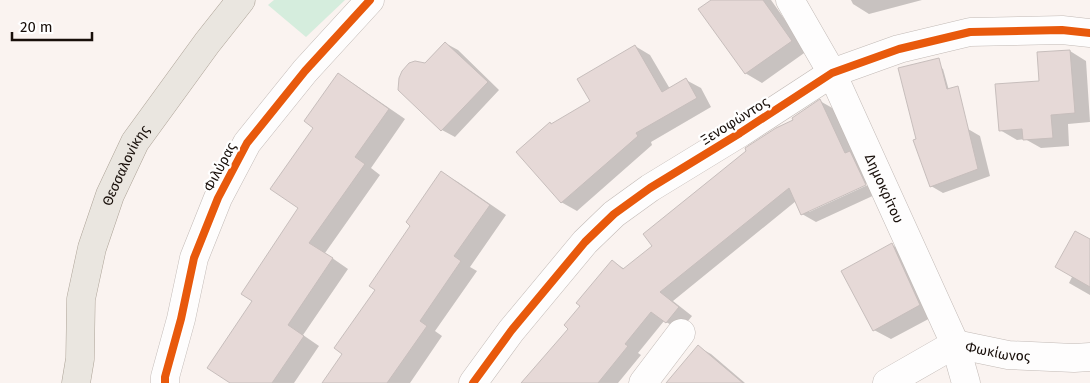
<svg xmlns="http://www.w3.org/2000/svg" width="1090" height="383" viewBox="0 0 1090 383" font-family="'Fira Sans',sans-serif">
<rect width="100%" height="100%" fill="#faf3f0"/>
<path fill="#d5eddd" d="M274 0H345L306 37 268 5Z"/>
<path fill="#0003" fill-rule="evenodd" d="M713 0H771L807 51 762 83 745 73Z
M851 0H922L869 14 853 4Z
M445 43 458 50 499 90 455 137 442 130 399 89Z
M635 46 650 55 670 89 686 80 701 88 711 107 651 142 652 145 577 211 561 202 552 125 592 101Z
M1070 51 1086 61 1090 122 1068 124 1069 146 1041 148 1025 139 1017 140 1000 130Z
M931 62 943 69 960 130 968 129 980 136 990 176 943 193 931 186 917 140Z
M338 75 354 84 405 119 371 168 380 175 325 253 348 269 303 335 319 346 294 383H233L254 300 300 208 315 128Z
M820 101 834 109 879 193 816 222 802 214 796 201 673 301 692 316 681 330 664 321 638 353 641 355 618 383H523L570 329 581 306 612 262 625 269 654 246 795 121ZM871 181 872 183 809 212V210Z
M442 173 458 182 506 215 470 267 477 271 435 331 442 336 410 383H324L344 353 377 290Z
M1090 241V295L1069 283Z
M892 245 908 254 936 315 891 339 874 330Z
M698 347 711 354 745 383H668Z"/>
<path fill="#e6d9d7" stroke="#c7bebc" d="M711 0H763L792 41 745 74 698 9Z
M445 42 488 82 441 131 398 90 399 78 402 71 409 63 415 61 425 63Z
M635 45 662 92 686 78 697 98 636 133 638 136 561 203 516 152 550 122 551 124 590 101 577 79Z
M1070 50 1075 113 1051 115 1053 138 1023 140 1022 129 999 131 995 84 1039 81 1037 52Z
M939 58 947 89 958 86 978 169 930 187 913 140 916 139 898 68Z
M338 73 389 109 355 157 365 164 309 243 333 258 288 325 304 336 272 383H230L207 368 252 301 241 294 298 208 270 189 313 128 304 121Z
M820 99 845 153 850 151 866 185 801 215 789 188 660 292 679 307 666 323 651 312 625 344 628 346 598 383H521L568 329 564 325 580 306 576 303 612 260 623 269 652 246 643 234 746 151 745 148 776 128 793 120 792 118Z
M441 171 490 205 454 256 461 261 420 321 427 326 387 383H322L342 354 334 348 375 290 369 286 410 226 406 222Z
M1075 231 1090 239V287L1055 267Z
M892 243 920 305 873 331 841 271Z
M698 345 743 383H666Z"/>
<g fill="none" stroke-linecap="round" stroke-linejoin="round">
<defs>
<g id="minor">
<path id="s1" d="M790 0 832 73 955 344 966 383"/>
<path d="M165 383V377L181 319 194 258 218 198 247 143 305 71 370 0"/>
<path d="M473 383 511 331 585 242 614 214 650 188 740 133 832 73 899 49 970 32 1062 30 1090 33"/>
<path d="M643 383 681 333"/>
<path id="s2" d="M887 383 955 344 1008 355 1074 358 1090 357"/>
</g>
<g id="major">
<path id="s3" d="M76 383 80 359 81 299 92 248 110 195 135 142 207 43 241 0"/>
</g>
</defs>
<use href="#minor" stroke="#c2bab6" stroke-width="29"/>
<use href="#major" stroke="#ada397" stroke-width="29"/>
<use href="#minor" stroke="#fefdfd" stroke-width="28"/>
<use href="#major" stroke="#eae6e0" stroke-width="28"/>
<defs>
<path id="cycleway" d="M165 383V377L181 319 194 258 218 198 247 143 305 71 370 0
M473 383 511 331 585 242 614 214 650 188 740 133 832 73 899 49 970 32 1062 30 1090 33"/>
</defs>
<use href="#cycleway" stroke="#fff" stroke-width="11"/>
<use href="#cycleway" stroke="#e8590c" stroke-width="8"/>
</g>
<g text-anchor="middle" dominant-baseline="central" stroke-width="4.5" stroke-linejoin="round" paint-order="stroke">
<g font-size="14" fill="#180f0a" stroke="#fff">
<text transform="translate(735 121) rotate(-32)">Ξενοφώντος</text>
<text stroke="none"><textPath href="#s3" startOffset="226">Θεσσαλονίκης</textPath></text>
<text transform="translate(220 167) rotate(-62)">Φιλύρας</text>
<text stroke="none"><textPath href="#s1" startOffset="211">Δημοκρίτου</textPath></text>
<text stroke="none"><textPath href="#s2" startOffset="122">Φωκίωνος</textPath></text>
</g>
</g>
<path d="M12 32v8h80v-8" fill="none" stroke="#180f0a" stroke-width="2.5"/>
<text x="20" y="32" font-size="15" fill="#180f0a" stroke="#ffffff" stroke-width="4" paint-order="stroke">20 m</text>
</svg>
